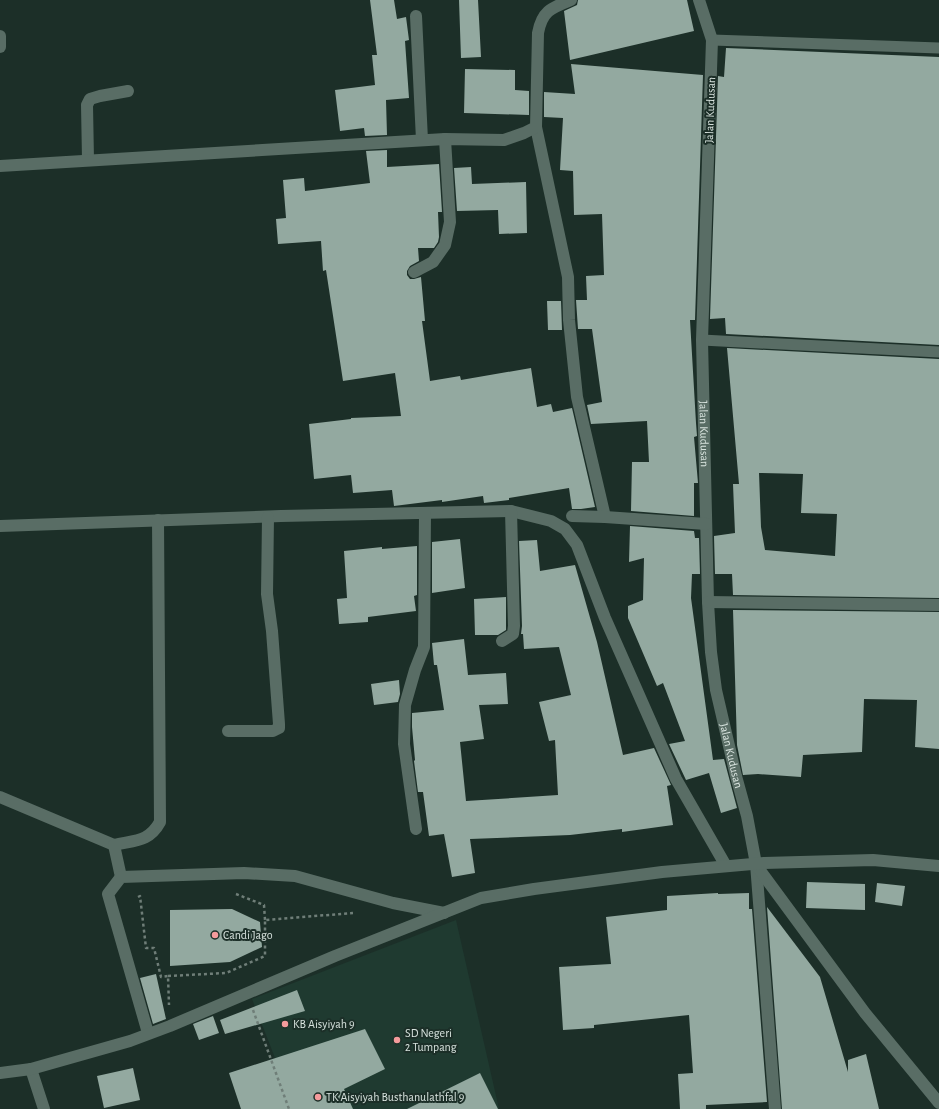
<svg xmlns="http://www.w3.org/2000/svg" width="939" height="1109" viewBox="0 0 939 1109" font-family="'Alegreya Sans',sans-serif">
<rect width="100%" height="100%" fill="#1c2f28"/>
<path fill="#1f3a30" d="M456 920 499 1109H295L252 999Z"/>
<path fill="#93a9a0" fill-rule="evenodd" d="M370 0H394L397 19 406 17 409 40 405 41 409 98 386 100 387 135 365 136 364 128 340 131 335 90 375 85 372 55H377Z
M459 0H478L481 57 461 58Z
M578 0H687L694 31 570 60 564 11 577 5Z
M726 48 939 57V345L726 334 725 318 710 319 718 76 724 77Z
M571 64 703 75 695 320H690L696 423 697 436 694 437 698 483H694V516L631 511 632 462H649L647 421 591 424 587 405 602 402 592 329H578L576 300H587L586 276 604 275 602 214 574 215 573 171 560 170 563 118 544 117V92L575 94Z
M465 69 515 70V90L529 91V115L464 113Z
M387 150V167L439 164 442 212H438L439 237 438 242 434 248H418L419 261 410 266 407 271V275L410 279H414L421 277 425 321H422L430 381 460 376 461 380 531 368 537 407 551 404 553 412 572 408 595 507 581 509H572L569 488 509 498V500L484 503 483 496 442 502V500L394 506 392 490 353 493 351 475 314 479 309 424 351 419V418L401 416 395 373 343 381 326 270 323 271 321 241 278 244 276 219 286 218 283 180 304 178 305 191 370 183 366 151Z
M471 167 472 184 526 182 527 233 499 234 498 210 457 211 454 168Z
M547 301H561L562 330H548Z
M727 348 939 359V598L733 595 732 574H715L714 536 735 533 733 484H739ZM759 473 803 474 801 513 837 514 835 556 765 550 761 527Z
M630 526 694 531 695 538H699L700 574H692L691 598 713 760 724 759 737 808 721 813 709 773 686 780 669 744 685 741 663 683 657 686 628 618V606L643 600 644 558 629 562Z
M460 539 465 588 432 593V542Z
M537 540 540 571 575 565 597 642 623 755 654 748 671 785 667 786 673 825 622 832V829L570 835 470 839 475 873 452 877 444 834 429 836 423 792H418L414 761 415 760 412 727V713L444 710 437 665H434L432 643 464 639 468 675 506 673 508 704 479 705 484 739 460 742 466 801 558 795 555 740 549 741 539 702 571 695 559 647 524 649 523 634H521L522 626 519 541Z
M417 546V595L414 596 416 611 368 617V622L339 624 337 599 347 598 344 551 382 547V549Z
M506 597V630L498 635H475L474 599Z
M733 610 939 612V749L915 747 917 700 864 699 862 752 803 755 801 777 758 774 743 775 737 745Z
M399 680 400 694 398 702 374 705 371 684Z
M807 882 865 884V910L806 908Z
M877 883 905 886 902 906 875 902Z
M718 893V894L749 893V909H752L767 1102 706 1105V1109H680L678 1074 693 1073 689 1015 594 1025V1028L563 1030 559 967 611 964 606 917 667 910V896Z
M767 907 820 977 848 1072V1060L866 1054 879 1109H782Z
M232 909 260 922 262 947 230 962 170 966V910Z
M156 974 166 1019 153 1024 140 978Z
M297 990 305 1011 225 1034 220 1020Z
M213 1016 219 1033 199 1040 193 1024Z
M365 1029 385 1069 344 1089 353 1109H241L229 1073Z
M133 1068 140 1100 104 1108 97 1076Z
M480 1073 498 1109H407Z"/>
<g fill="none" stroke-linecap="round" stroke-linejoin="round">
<path stroke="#6f7e78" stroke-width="2.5" stroke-dasharray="3 3" stroke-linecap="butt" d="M236 894 264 905 265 920
M138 897 140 896 146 948H154L161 977 168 976 169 1005
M168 976 226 973 265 956V920L353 913
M253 1010 289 1109"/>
<path stroke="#596d65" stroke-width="11" d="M712 40 939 48
M702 340 939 352"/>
<g stroke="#596d65" stroke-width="12">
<path id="s1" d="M699 0 712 40 702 340 708 602 711 652 716 690 736 776 747 816 756 864 775 1109"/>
<path d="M416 16 422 140"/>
<path d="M0 47V36"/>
<path d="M536 127 568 277 569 320 577 397 605 517"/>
<path d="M88 160 87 105 90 99 100 96 128 91"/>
<path d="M0 166 445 139 504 140 524 133 536 127 538 33C542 11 551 8 571 0"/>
<path d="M414 272 433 262 445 245 450 222 445 139"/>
<path d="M572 516 605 517 706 524"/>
<path d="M0 526 281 516 511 511 551 521 565 529 577 545 605 618 676 779 726 866"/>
<path d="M708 602 939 605"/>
<path d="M502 641 513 634 514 626 511 511"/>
<path d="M228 731H273L279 728V724L272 631 267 594 268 517"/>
<path d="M0 797 114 845"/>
<path d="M416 829 404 744 405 705 415 670 424 647 425 513"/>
<path d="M756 865 865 1013 939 1103"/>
<path d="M121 877 114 845C135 840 149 842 160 822L158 520"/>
<path d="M148 1033 108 894 121 877 244 873 295 876 393 903 444 913"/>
<path d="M31 1069 44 1109"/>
<path d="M0 1073 31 1069 130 1041 170 1026 335 956 481 898 534 889 662 872 764 863 873 860 939 866"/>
</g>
</g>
<g fill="#f59b9c" stroke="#1c2f28" stroke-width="1.5">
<circle cx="215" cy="935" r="4"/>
<circle cx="285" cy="1024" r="4"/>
<circle cx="397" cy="1040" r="4"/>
<circle cx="318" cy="1097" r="4"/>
</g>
<g text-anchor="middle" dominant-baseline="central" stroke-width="4" stroke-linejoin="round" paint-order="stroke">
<g font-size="12" fill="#d7e2dd" stroke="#1c2f28">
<text transform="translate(710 110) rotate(-88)">Jalan Kudusan</text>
<text stroke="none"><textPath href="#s1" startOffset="436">Jalan Kudusan</textPath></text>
<text stroke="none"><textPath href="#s1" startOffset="760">Jalan Kudusan</textPath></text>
</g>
<g font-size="12" fill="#d7e2dd" stroke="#1c2f28" text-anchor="start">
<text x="223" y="935">Candi Jago</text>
<text x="293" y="1024">KB Aisyiyah 9</text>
<text x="405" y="1033">SD Negeri<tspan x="405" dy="14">2 Tumpang</tspan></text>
<text x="326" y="1097">TK Aisyiyah Busthanulathfal 9</text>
</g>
</g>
</svg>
